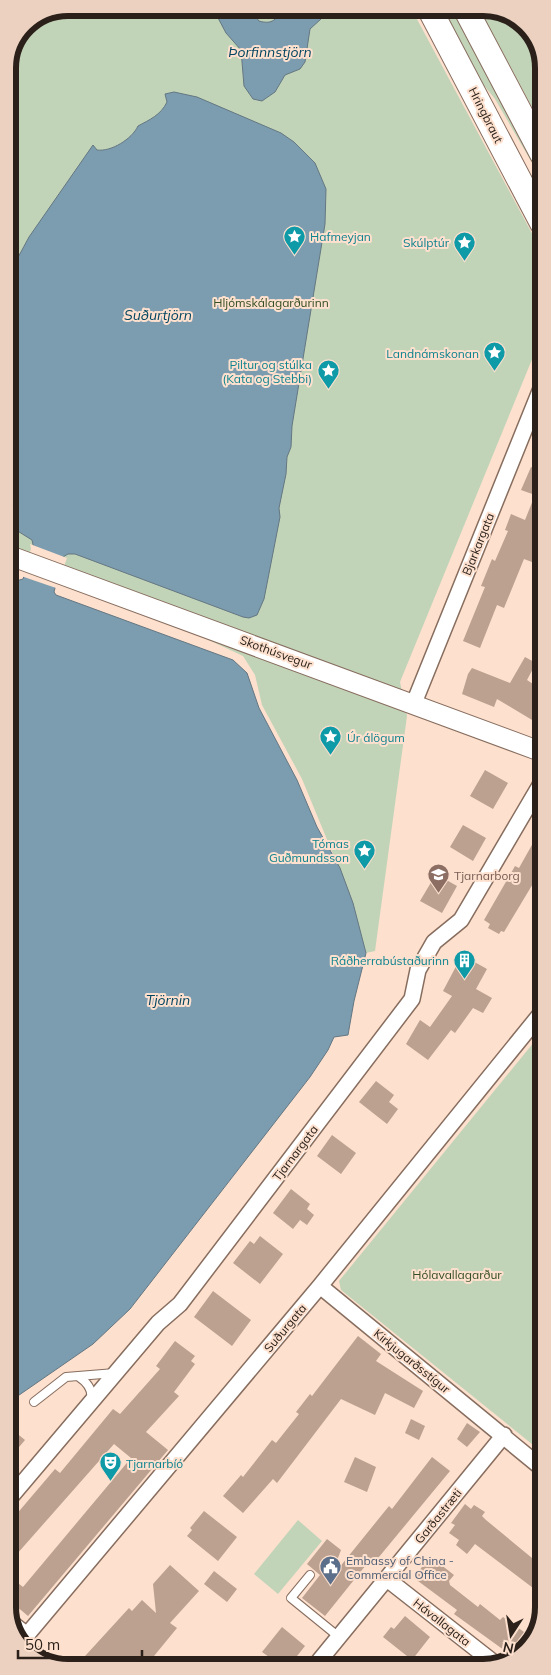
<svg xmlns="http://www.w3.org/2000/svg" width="551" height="1675" viewBox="0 0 551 1675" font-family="Mulish,sans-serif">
<rect width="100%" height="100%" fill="#fde0ce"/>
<path fill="#c2d4b8" d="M68 8H411L542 252V335L400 682 407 716 375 951 366 953 352 900 302 779 262 705 255 675 243 656 8 546V64L25 25Z
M440 8H453L542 174V180L495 99 478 78Z
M479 8H487L523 22 542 53V126Z
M543 1031V1453L341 1290 339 1281Z
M298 1520 322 1541 278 1594 254 1574Z"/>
<path fill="#7c9caf" stroke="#647782" d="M216 8H257L258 10 255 16 259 21C273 25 276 19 284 8H328L321 19 310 29 305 62 300 69 285 75 275 92 262 101 253 99 244 86 241 50 226 33 217 16Z
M174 92 197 97 281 133 294 142 315 163 326 189 325 224 292 426 291 447 287 457 286 474 279 508 280 517 264 599 257 615 249 618 243 617 75 554H68L63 557 54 592 56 595 233 660 247 673 259 708 297 780 317 827 340 868 353 903 366 953 354 1001 348 1035 334 1037 328 1050 310 1077 130 1309 93 1344 9 1402 8 579 16 581 23 579 34 549 32 540 8 525V276L29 237 93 145 97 150C111 152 132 139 138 126 149 120 161 115 167 102L165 94Z"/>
<path fill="#fde0ce" d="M30 544 67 558 56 588 21 576 31 549Z"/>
<path fill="#bca190" d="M531 467 542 471V537L532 562 524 559 504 608 497 605 480 648 463 641 485 587 481 586 492 559 495 561 508 531 505 530 511 514 525 520 535 495 521 490Z
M525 657 536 663 527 680 542 690V726L497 699 494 707 462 694 468 674 472 668 510 683Z
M485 770 508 783 493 809 470 796Z
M463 825 486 838 473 861 450 847Z
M542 827 543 867 504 932 501 931 499 934 488 928 490 924 484 920 515 866 519 868Z
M436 874 457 886 442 913 420 901Z
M462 955 487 969 476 989 492 998 483 1013 473 1008 455 1033 451 1030 428 1060 406 1044 420 1020 430 1027 452 996 443 991Z
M376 1081 394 1095 389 1102 398 1109 387 1124 359 1102Z
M332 1135 356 1153 341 1174 317 1156Z
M291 1189 310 1204 307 1209 314 1215 307 1225 300 1220 293 1229 273 1213Z
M260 1236 283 1254 260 1284 233 1263 250 1241 254 1244Z
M213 1291 251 1320 232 1346 194 1317Z
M358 1336 381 1354 376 1361 423 1391 414 1408 385 1393 375 1415 341 1399 277 1483 273 1479 243 1513 223 1496 241 1475 243 1477 272 1440 276 1443 299 1414 296 1412 310 1394 312 1396Z
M175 1341 195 1356 191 1361 195 1364 174 1392 179 1396 146 1432 168 1450 28 1616 9 1600V1576L23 1587 131 1458 114 1444 9 1563V1523L55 1469 60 1473 113 1409 120 1414 160 1369 156 1366Z
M411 1419 425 1426 419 1440 405 1433Z
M467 1423 480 1432 467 1447 457 1439Z
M9 1427 25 1440 9 1459Z
M355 1457 376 1467 367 1492 344 1482Z
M432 1457 450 1471 374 1563 370 1560 325 1616 302 1598 320 1575 307 1564 327 1539 341 1550 330 1579 389 1506 392 1509Z
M465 1504 471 1509 474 1505 485 1512 482 1516 486 1520 543 1567V1583L537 1591 475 1544 467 1554 456 1545 459 1540 449 1533 455 1525 451 1523Z
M204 1511 237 1537 218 1561 187 1536 192 1530 190 1528Z
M427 1560 437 1567 440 1564 454 1575 449 1581 450 1585 478 1607 480 1604 500 1620 503 1617 524 1632 508 1653 454 1614 457 1610 414 1578Z
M170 1565 199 1591 170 1623 177 1628 145 1667H75L129 1608 132 1611 142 1600 156 1613 153 1584Z
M214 1571 237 1589 227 1602 204 1584Z
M405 1616 430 1637 412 1660 383 1637 391 1627 394 1629Z
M282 1627 305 1646 289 1666 261 1667 269 1657 262 1652Z"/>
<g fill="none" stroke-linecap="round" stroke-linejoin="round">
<defs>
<path id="service" d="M79 1377C88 1383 93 1390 91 1400
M34 1402 66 1377 115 1373
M310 1575 291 1598 339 1637"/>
<path id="minor" d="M414 703 542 386
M320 1286 543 1469
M9 1499 158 1323 180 1304 412 999 418 970 434 942 461 920 542 782
M387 1579 498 1666
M9 1621 27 1635
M21 1642 320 1286 543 1011
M315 1666 504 1435"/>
<path id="tertiary" d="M8 555 542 752"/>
<path id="primary" d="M429 8 542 223
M465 8 542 154"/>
</defs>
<use href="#service" stroke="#876d5e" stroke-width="10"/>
<use href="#minor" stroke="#876d5e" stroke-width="18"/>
<use href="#tertiary" stroke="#876d5e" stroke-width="21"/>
<use href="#primary" stroke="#876d5e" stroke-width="26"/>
<use href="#service" stroke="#fff" stroke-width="8"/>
<use href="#minor" stroke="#fff" stroke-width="15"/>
<use href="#tertiary" stroke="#fff" stroke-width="19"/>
<use href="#primary" stroke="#fff" stroke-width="24"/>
</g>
<defs>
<symbol id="sight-pin" viewBox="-11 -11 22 30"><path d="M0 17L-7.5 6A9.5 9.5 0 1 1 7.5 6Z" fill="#0f9aa8" stroke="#fde0ce"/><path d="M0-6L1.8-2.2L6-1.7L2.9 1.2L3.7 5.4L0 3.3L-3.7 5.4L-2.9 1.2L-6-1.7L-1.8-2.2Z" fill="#fff"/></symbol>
<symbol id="school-pin" viewBox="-11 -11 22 30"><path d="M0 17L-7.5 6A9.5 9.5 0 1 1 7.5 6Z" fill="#8d6e63" stroke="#fde0ce"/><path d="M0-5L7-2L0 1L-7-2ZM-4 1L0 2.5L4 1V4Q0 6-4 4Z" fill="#fff"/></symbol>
<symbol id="building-pin" viewBox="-11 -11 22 30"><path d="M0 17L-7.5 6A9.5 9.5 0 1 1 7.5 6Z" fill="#0f9aa8" stroke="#fde0ce"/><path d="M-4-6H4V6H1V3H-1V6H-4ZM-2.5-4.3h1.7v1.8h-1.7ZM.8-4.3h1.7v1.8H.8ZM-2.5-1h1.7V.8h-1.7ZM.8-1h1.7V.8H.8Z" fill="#fff"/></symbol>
<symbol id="theatre-pin" viewBox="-11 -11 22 30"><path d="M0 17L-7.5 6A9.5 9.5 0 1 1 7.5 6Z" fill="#0f9aa8" stroke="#fde0ce"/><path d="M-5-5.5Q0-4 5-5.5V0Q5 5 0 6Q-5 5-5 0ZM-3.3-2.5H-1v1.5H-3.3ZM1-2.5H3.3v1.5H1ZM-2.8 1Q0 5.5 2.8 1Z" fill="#fff"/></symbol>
<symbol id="civic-pin" viewBox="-11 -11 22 30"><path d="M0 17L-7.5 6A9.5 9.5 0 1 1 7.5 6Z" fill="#5c6f8a" stroke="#fde0ce"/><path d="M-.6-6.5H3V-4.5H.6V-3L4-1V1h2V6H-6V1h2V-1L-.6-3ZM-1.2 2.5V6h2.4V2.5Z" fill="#fff"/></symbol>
</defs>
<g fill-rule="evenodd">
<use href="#sight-pin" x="282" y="224" width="25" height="34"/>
<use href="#sight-pin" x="452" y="230" width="25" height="34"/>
<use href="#sight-pin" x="482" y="340" width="25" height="34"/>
<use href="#sight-pin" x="316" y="358" width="25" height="34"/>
<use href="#sight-pin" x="318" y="724" width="25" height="34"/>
<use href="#sight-pin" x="352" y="838" width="25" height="34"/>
<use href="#school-pin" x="426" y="862" width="25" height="34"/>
<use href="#building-pin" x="452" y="948" width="25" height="34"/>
<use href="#theatre-pin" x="98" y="1450" width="25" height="34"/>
<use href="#civic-pin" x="318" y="1554" width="25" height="34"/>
</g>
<g text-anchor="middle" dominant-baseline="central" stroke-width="4" stroke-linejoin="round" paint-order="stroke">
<g font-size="12" fill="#2b211a" stroke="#fde0ce">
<text transform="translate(486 115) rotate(63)">Hringbraut</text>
<text transform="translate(478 544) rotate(-68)">Bjarkargata</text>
<text transform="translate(276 652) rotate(20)">Skothúsvegur</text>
<text transform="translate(295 1153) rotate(-53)">Tjarnargata</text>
<text transform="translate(285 1328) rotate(-50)">Suðurgata</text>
<text transform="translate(412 1361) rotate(39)">Kirkjugarðsstígur</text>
<text transform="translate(438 1516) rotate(-51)">Garðastræti</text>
<text transform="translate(442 1622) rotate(38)">Hávallagata</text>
</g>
<g font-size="12" fill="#0d838f" stroke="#fde0ce" text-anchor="end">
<text x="310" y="236" text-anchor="start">Hafmeyjan</text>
<text x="449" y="242">Skúlptúr</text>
<text x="479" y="353">Landnámskonan</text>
<text x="312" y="364">Piltur og stúlka<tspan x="312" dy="14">(Kata og Stebbi)</tspan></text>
<text x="347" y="737" text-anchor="start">Úr álögum</text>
<text x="349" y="843">Tómas<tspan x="349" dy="14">Guðmundsson</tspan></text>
<text x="449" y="960">Ráðherrabústaðurinn</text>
<text x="126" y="1463" text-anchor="start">Tjarnarbíó</text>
</g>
<g font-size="12" fill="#334e22" stroke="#fde0ce">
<text x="271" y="302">Hljómskálagarðurinn</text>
<text x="457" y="1274">Hólavallagarður</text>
</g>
<g font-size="12" fill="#785e54" stroke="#fde0ce" text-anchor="start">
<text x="454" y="875">Tjarnarborg</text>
</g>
<g font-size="12" fill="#4e5e75" stroke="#fde0ce" text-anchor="start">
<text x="346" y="1560">Embassy of China -<tspan x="346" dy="14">Commercial Office</tspan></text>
</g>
<g font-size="14" font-style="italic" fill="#024561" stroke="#fde0ce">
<text x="270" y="52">Þorfinnstjörn</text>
<text x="158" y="315">Suðurtjörn</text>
<text x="168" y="1000">Tjörnin</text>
</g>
</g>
<path d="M0 0H551V1675H0ZM68 16H483A52 52 0 0 1 535 68V1607A52 52 0 0 1 483 1659H68A52 52 0 0 1 16 1607V68A52 52 0 0 1 68 16Z" fill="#ecd1c0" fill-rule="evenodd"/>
<path fill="none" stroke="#2b211a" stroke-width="6" d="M68 16H483A52 52 0 0 1 535 68V1607A52 52 0 0 1 483 1659H68A52 52 0 0 1 16 1607V68A52 52 0 0 1 68 16Z"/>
<g transform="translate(511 1635) rotate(192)" stroke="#fde0ce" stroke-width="4" paint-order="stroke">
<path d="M0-4L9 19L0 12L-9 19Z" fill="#2b211a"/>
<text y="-8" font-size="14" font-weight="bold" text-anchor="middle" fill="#2b211a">N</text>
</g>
<path d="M18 1650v8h124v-8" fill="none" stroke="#2b211a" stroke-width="2.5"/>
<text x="25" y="1650" font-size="15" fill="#2b211a" stroke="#fde0ce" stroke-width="4" paint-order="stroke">50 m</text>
</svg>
